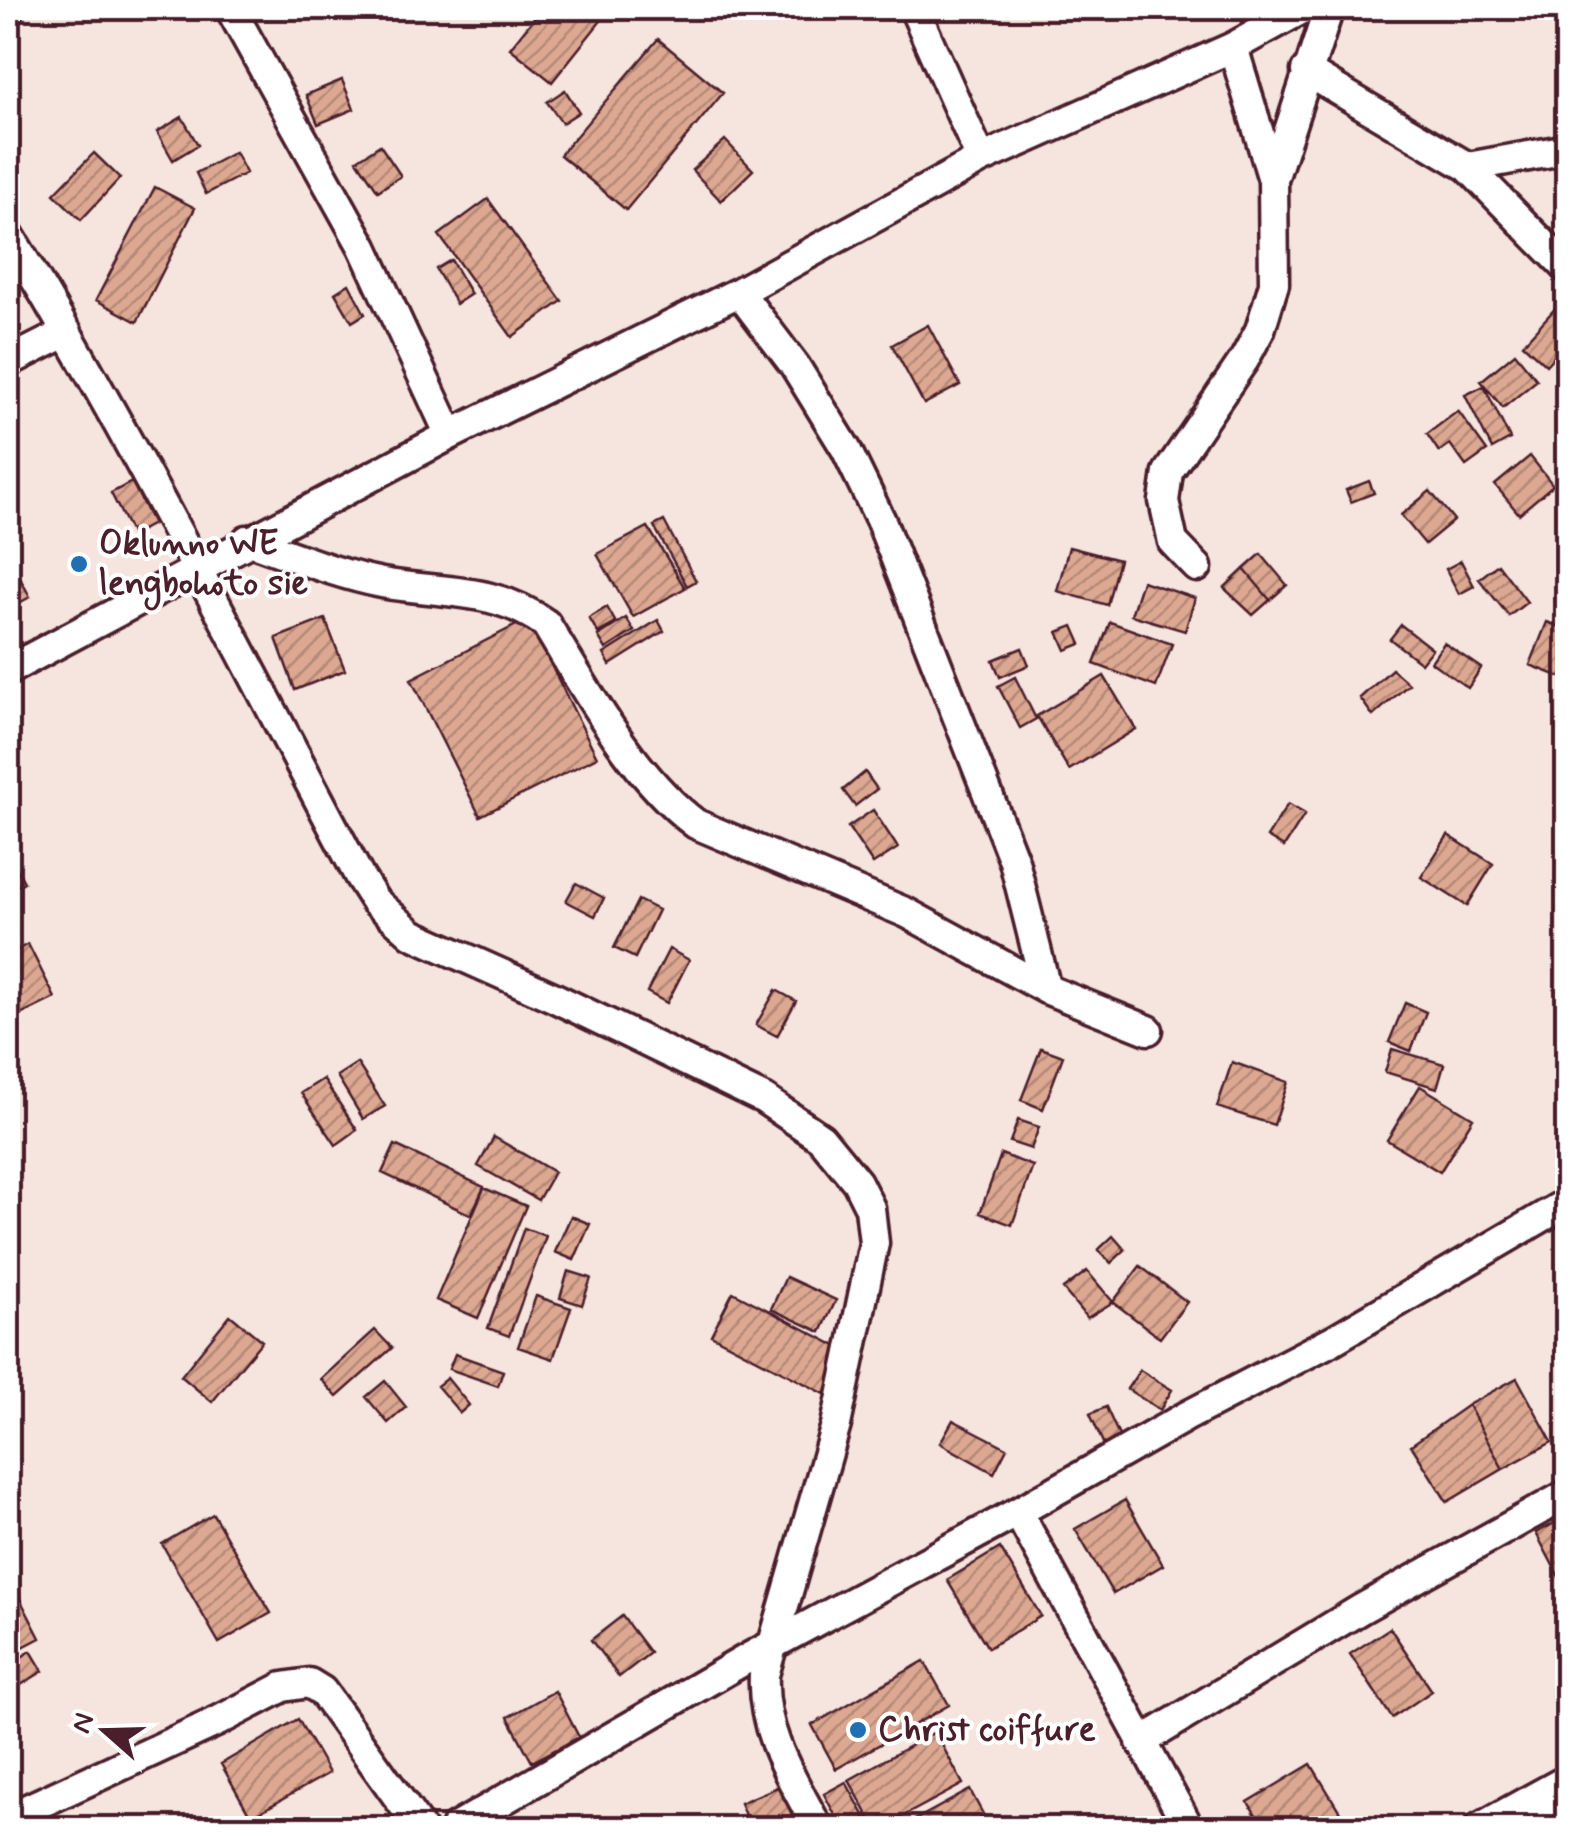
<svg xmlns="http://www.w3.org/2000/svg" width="1575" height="1836" viewBox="0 0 1575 1836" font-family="Mynerve,sans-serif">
<defs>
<pattern id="building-hatch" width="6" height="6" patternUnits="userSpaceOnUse" patternTransform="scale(2.5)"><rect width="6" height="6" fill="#dda891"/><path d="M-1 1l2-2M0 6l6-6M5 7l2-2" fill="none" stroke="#b58877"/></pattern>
</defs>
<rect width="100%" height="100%" fill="#f5e5de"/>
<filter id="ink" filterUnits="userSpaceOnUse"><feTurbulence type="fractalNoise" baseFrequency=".01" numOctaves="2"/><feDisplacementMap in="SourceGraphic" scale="20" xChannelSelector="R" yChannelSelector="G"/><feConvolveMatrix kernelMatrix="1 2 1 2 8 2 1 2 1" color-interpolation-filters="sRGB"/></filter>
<g filter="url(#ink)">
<path fill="url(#building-hatch)" stroke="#4a1f2b" stroke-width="2.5" d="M542 8H611L552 82 510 48Z
M1234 8H1274L1245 26Z
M658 39 723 93 626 210 560 155Z
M342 80 354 109 318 124 306 95Z
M565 90 579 112 562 123 547 102Z
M182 117 198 145 173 160 157 132Z
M725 140 753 170 721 201 692 170Z
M380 145 401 176 378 191 357 160Z
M235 152 246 173 206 194 196 173Z
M94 153 120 178 81 220 54 194Z
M155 187 195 208 137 322 96 300Z
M488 199 562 301 512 337 439 235Z
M451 260 471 294 456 304 436 269Z
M349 284 365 314 352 322 335 293Z
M1561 302 1568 308V341L1546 365 1523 344Z
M928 325 960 385 924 404 892 345Z
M1515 353 1537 380 1503 408 1481 381Z
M1484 386 1510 439 1492 449 1465 395Z
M1458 411 1487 451 1466 466 1450 444 1439 452 1427 434Z
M1530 456 1553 485 1519 514 1495 485Z
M1369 481 1374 493 1351 502 1346 490Z
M132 482 153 524 132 535 111 493Z
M1430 491 1454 520 1425 544 1401 515Z
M664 521 696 581 687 586 654 526Z
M648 527 685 588 633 617 597 554Z
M1069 547 1119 560 1107 605 1057 591Z
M1261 554 1287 585 1270 600 1244 569Z
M8 555 30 597 8 609Z
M1461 561 1474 586 1459 594 1446 569Z
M1498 564 1527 602 1509 616 1479 579Z
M1244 569 1270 600 1253 615 1224 588Z
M1142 581 1195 598 1185 631 1131 615Z
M607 607 616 623 598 633 589 618Z
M626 618 634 631 606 649 598 636Z
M325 619 345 670 295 690 276 638Z
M528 619 597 757 480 816 411 679Z
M658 620 664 631 610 665 604 654Z
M1110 622 1172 644 1156 687 1094 664Z
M1547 622 1568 630V667L1563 678 1530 665Z
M1401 625 1432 649 1421 663 1390 639Z
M1073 626 1081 644 1066 650 1058 632Z
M1444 643 1481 668 1468 688 1431 662Z
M1022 648 1029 665 1000 677 993 660Z
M1392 669 1409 684 1373 716 1360 698Z
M1104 676 1136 729 1069 770 1037 716Z
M1015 677 1036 719 1020 728 998 686Z
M865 772 877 789 855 806 843 790Z
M1288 804 1305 814 1284 847 1267 837Z
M873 810 898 848 873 864 848 827Z
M1448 835 1493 864 1467 906 1421 877Z
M8 852 24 882 8 891Z
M576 883 604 898 595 916 566 901Z
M638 900 658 910 635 958 614 948Z
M28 944 55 998 8 1021V955Z
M669 949 689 960 667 1003 647 992Z
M776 990 796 1001 777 1036 756 1025Z
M1405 1003 1426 1012 1411 1051 1389 1042Z
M1041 1048 1063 1056 1043 1109 1021 1100Z
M1392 1049 1444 1064 1437 1088 1385 1072Z
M1232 1062 1288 1082 1274 1125 1217 1107Z
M357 1063 385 1106 363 1119 337 1076Z
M323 1079 357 1130 336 1145 301 1093Z
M1420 1086 1473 1118 1440 1172 1387 1140Z
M1018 1120 1039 1127 1031 1149 1010 1142Z
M494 1137 554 1172 538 1200 478 1166Z
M395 1145 484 1187 471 1215 382 1173Z
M1001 1154 1033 1166 1012 1225 980 1213Z
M484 1188 526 1206 478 1318 436 1300Z
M571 1216 590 1224 574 1260 555 1252Z
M524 1228 546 1236 509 1336 488 1328Z
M1113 1236 1125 1250 1111 1263 1098 1250Z
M1140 1266 1187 1302 1160 1338 1113 1302Z
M568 1271 591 1278 582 1305 560 1298Z
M1087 1271 1113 1302 1087 1318 1063 1289Z
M786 1277 836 1300 821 1332 771 1309Z
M733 1292 848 1352 825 1394 711 1335Z
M536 1296 571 1308 553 1359 518 1347Z
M230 1315 262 1341 212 1402 181 1376Z
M375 1330 392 1348 337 1397 321 1379Z
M455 1354 503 1371 498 1386 449 1369Z
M1140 1370 1172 1390 1160 1410 1127 1389Z
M447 1378 469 1405 460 1413 437 1386Z
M1517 1378 1552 1442 1503 1469 1468 1405Z
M385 1381 406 1407 388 1423 366 1397Z
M1468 1405 1503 1469 1447 1502 1411 1445Z
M1106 1407 1120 1438 1104 1445 1090 1414Z
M953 1420 1007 1448 994 1473 940 1443Z
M1125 1500 1163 1565 1113 1594 1075 1529Z
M213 1514 271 1613 219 1643 162 1544Z
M1568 1516V1594L1536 1533Z
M1000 1548 1041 1616 988 1648 947 1580Z
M18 1595 40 1638 17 1650 8 1631V1601Z
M622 1616 650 1653 619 1677 591 1640Z
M1390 1628 1432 1691 1392 1718 1350 1654Z
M31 1651 43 1671 8 1693V1665Z
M924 1661 949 1705 836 1769 812 1725Z
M555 1691 579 1737 532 1762 508 1717Z
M298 1719 329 1773 251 1817 221 1764Z
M935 1732 963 1784 881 1828H875L849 1780Z
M1311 1764 1340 1812 1315 1828H1264L1248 1802Z
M846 1782 871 1828H842L824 1794Z
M780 1786 792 1815 759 1828H750L740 1803Z
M970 1790 984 1816 962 1828H900Z
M1340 1812 1350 1828H1315Z"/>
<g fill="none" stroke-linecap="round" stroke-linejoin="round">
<defs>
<path id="minor" d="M230 8 363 247 450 435
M914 8 981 159
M8 9 10 8
M1233 47 1273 180
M1306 71 1468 167
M1568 149 1468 167 1568 269
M8 233C134 442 245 660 359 876L375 901 412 934 553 997 764 1099 821 1138 857 1182 870 1208 874 1243 836 1425 764 1675C761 1732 792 1779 818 1828
M739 292 795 366 846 449 881 521 1014 861 1046 989
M8 362 67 332
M247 540C291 555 336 574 382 583 442 594 494 586 546 624 586 690 634 778 696 824L907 913 1046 989 1148 1030
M1197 567 1173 542 1164 501 1168 472 1244 360 1260 330 1274 284 1273 180 1329 8
M8 670 450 435 739 292 981 159 1233 47 1304 8
M1018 1512 1189 1828
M1141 1742 1361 1609 1568 1494
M1535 1798 1551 1828
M8 1818 218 1721 283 1687 309 1683 322 1691 420 1828
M455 1828 748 1658 1018 1512 1187 1416 1333 1340 1568 1202
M1479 1828 1568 1779"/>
</defs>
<use href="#minor" stroke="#4a1f2b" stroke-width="35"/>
<use href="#minor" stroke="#fff" stroke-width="28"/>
</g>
</g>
<g fill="#1f6fb2" stroke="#fff" stroke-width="4">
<circle cx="79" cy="564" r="10"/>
<circle cx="858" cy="1730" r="10"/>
</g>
<g text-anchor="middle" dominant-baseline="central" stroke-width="8" stroke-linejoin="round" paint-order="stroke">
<g font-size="35" font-weight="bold" fill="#4a1f2b" stroke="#fff" text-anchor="start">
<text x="99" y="544">Oklunno WE<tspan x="99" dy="40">lengbohoto sie</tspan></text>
<text x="878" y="1730">Christ coiffure</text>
</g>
</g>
<rect width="1575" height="1836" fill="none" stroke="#fff" stroke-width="40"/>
<rect x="20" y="20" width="1535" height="1796" fill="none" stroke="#4a1f2b" stroke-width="4" filter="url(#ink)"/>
<g transform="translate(105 1731) rotate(290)" stroke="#ffffff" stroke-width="8" paint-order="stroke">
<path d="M0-8L18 38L0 25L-18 38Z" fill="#4a1f2b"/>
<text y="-15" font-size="28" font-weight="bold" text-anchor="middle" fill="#4a1f2b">N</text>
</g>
</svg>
